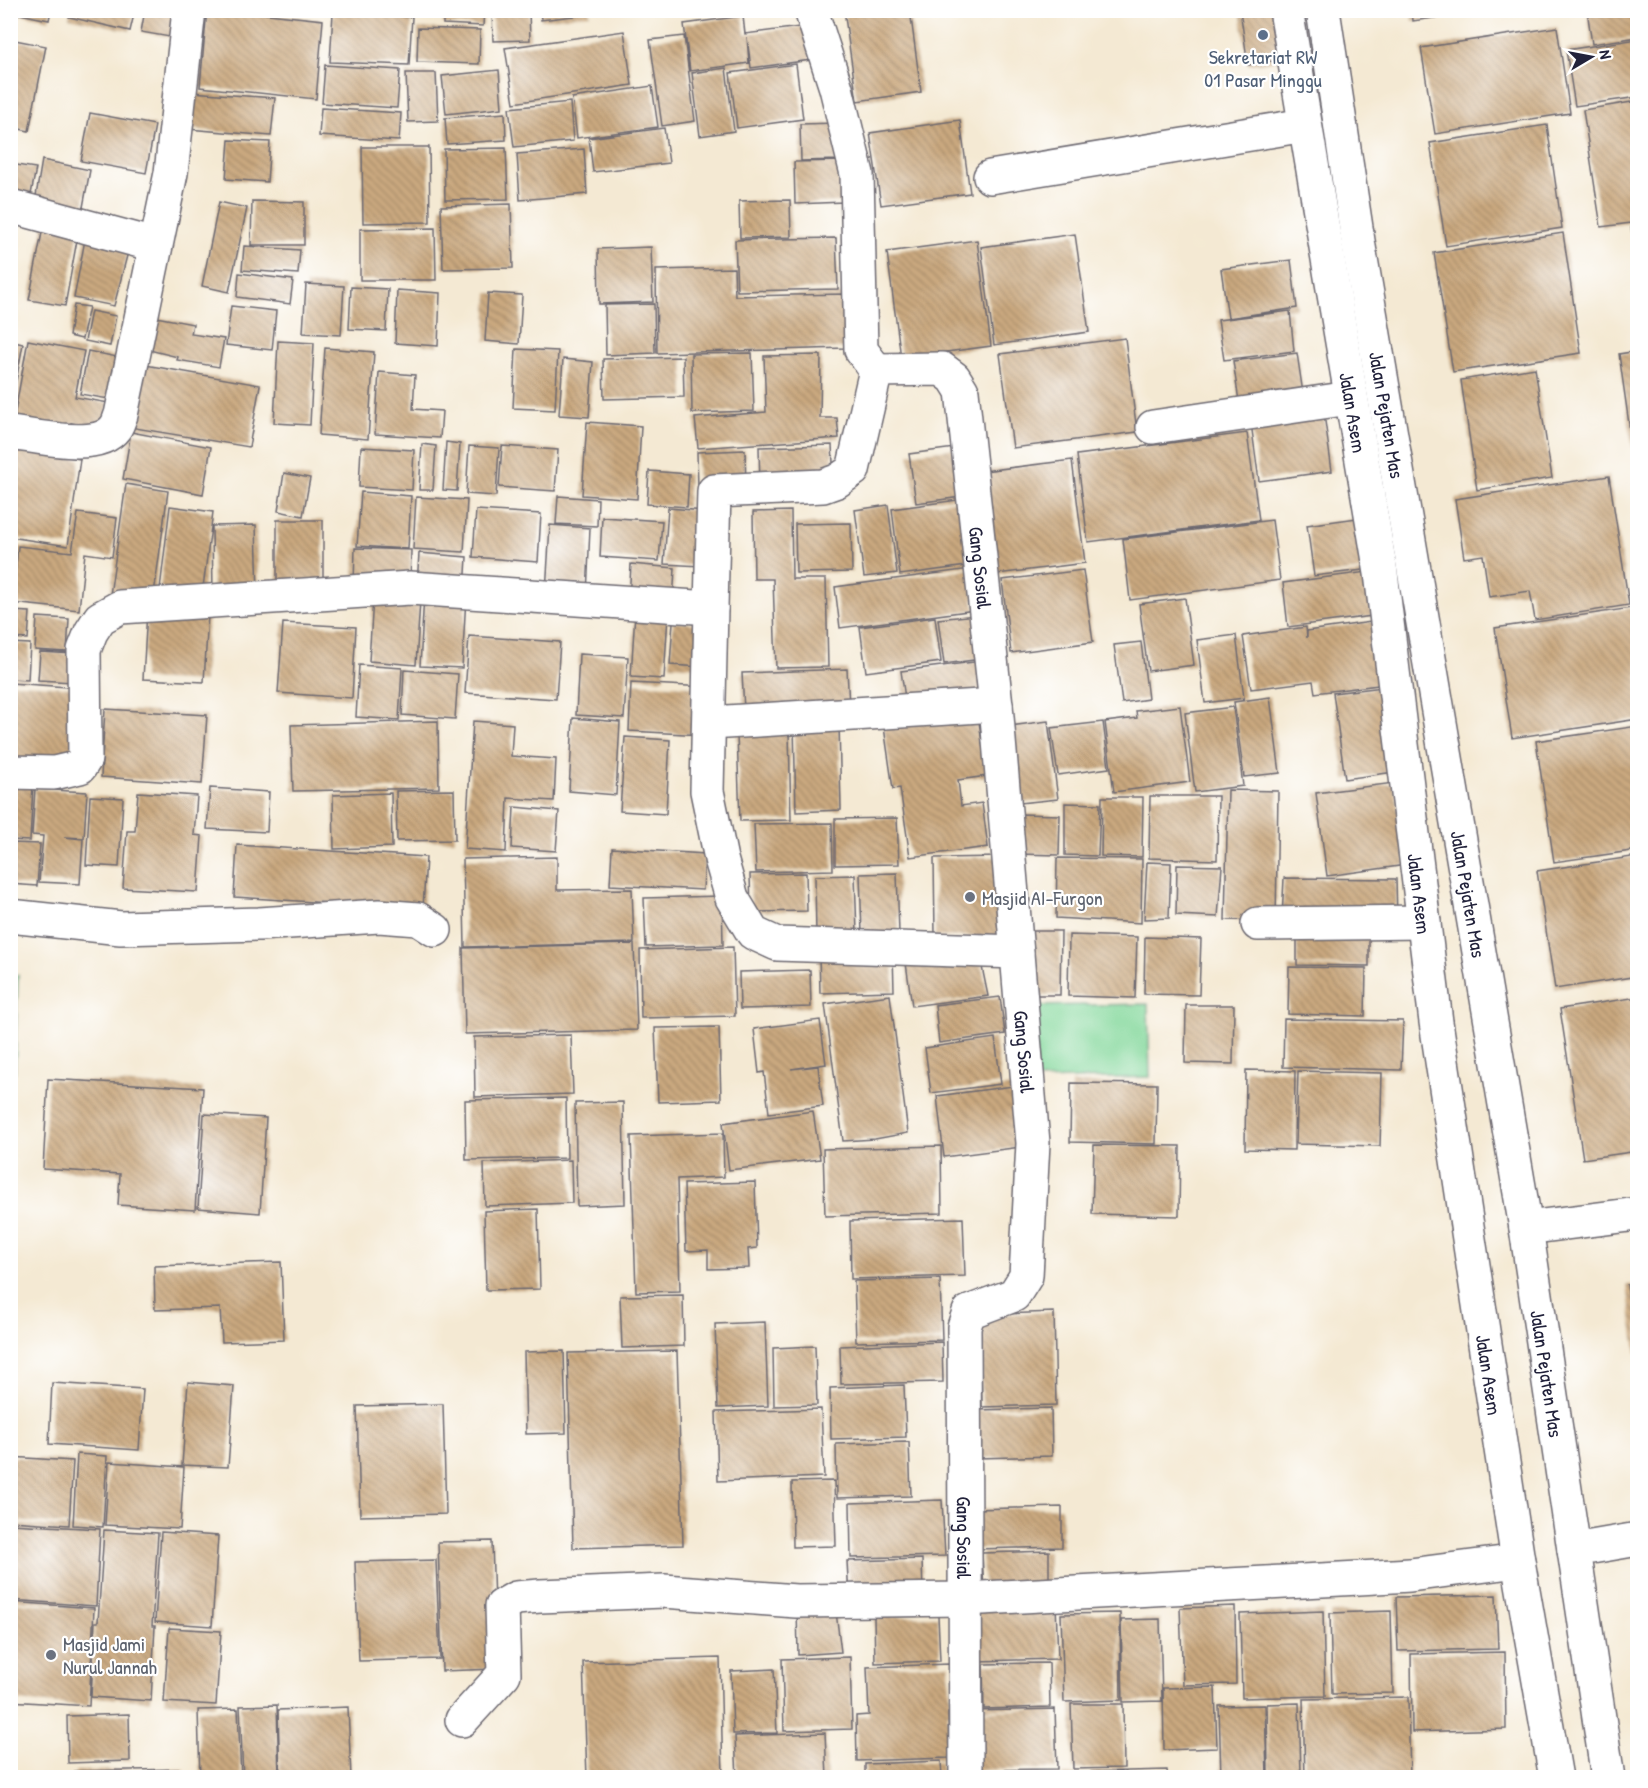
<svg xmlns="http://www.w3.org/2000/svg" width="1648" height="1788" viewBox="0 0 1648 1788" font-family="'Patrick Hand',sans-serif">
<defs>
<pattern id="building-back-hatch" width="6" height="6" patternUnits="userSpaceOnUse" patternTransform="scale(1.5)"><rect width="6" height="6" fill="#caa97f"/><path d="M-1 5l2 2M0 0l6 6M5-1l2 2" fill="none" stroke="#a48969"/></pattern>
</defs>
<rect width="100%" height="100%" fill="#fff"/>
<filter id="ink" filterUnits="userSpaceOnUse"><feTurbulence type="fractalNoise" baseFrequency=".0167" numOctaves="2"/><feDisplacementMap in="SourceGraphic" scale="12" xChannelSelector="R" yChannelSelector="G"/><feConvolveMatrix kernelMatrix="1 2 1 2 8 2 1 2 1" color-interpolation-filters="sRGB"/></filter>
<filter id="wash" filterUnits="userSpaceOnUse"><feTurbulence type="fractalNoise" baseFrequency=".008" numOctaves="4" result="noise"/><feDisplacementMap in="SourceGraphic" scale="24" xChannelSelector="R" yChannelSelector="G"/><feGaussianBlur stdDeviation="1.35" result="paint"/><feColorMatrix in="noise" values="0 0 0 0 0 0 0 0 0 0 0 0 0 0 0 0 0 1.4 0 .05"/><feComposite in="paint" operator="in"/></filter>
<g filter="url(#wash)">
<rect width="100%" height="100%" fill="#f4e9d3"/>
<path fill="#82d79a" stroke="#527c6a" stroke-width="1.5" d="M11 975H18L15 1072H10Z
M1148 1004 1150 1077 1036 1080 1034 1006Z"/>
<g id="blocks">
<path fill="url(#building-back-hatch)" d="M10 10H51L49 20 10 12Z
M71 10H135L130 31 69 17Z
M145 10H186L181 39 141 32Z
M207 10H232L323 20 316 99 200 87Z
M443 10H484L483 26 443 24Z
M492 10H529L530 40 493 41Z
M540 10H589L590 14 541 20Z
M844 10H910L921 92 857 101Z
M1240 10H1278L1286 59 1248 65Z
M1412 10H1476V12L1413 21Z
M1587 10H1638V37L1592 44Z
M333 13 412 17 409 65 330 62Z
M743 16 745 34 807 26 811 60 751 68 747 37 749 63 690 71 684 24Z
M1557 27 1570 113 1435 134 1421 48Z
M418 28 480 30 479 64 417 62Z
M624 31 632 85 514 103 505 48Z
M684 36 695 121 662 126 650 40Z
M10 39 46 46 29 131 10 127Z
M1638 39V97L1575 106 1566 50Z
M796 64 803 119 737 128 730 73Z
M325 65 400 70 397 108 322 103Z
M726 68 734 131 700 136 692 73Z
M499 70 502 108 446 114 442 76Z
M406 73H436L438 121 408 122Z
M652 86 658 127 577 138 572 98Z
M191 92 275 98 271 136 188 129Z
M1638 101V222L1601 227 1583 110Z
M570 102 573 141 514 147 509 108Z
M321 108 401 113 399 141 319 136Z
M90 113 155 125 146 173 81 161Z
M505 113 506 140 447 144 445 118Z
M960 120 970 193 881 205 870 133Z
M838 123 839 160 801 161 800 124Z
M1547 125 1562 228 1446 246 1430 143Z
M664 128 669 163 593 172 589 138Z
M229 140 270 142 267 182 226 179Z
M362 147H429L430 222 363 223Z
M506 148 508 199 445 200 444 149Z
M584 149 587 194 520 200 517 154Z
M42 160 90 170 81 218 34 208Z
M843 161 844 202 795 204 794 162Z
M10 164 36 168 29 205 10 200Z
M790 200 791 237 740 238 739 201Z
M252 201 304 202V245H251Z
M219 202 247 208 229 292 202 286Z
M511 204 513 268 443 269 441 206Z
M44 222 79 229 65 306 29 300Z
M10 223 15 224 12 243H10Z
M1638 227V262H1636L1631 228Z
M435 228 436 280H360V229Z
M87 229 130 244 114 306 74 298Z
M1563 233 1581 353 1453 372 1434 253Z
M1075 234 1089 332 994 345 981 247Z
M836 238 838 289 737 291 735 240Z
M977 240 991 346 901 358 887 252Z
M244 246 300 250 298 274 242 270Z
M651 247 653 302 599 304 598 249Z
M1291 260 1297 308 1228 318 1221 269Z
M734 268 735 296 845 294 846 348 657 353 656 270Z
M239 273 293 280 290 304 237 297Z
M306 284 344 286 341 335 303 333Z
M351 287 388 289 386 331 349 329Z
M397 290 440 293 438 346 395 343Z
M488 293 522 295 519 344 485 341Z
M654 304 655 353 606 355 605 305Z
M74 305 89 307 82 339 69 336Z
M231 306 276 311 272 350 226 345Z
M91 311 116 316 110 346 85 341Z
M1290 311 1294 351 1224 360 1218 320Z
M151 316 193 324 191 334 224 339 219 367 177 360 178 357 145 349Z
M1125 338 1137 432 1013 448 1000 354Z
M28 340 84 351 75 397 109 403 103 429 71 423 69 434 13 423Z
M10 341 23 344 12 403H10Z
M278 341 314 343 310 425 274 423Z
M325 348 374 352 368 439 319 435Z
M516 349 558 351 555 410 513 408Z
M88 351 122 358 114 400 80 394Z
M1638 351V458L1634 459 1619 354Z
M752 353 754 411 692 413 691 354Z
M1297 353 1304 400 1240 408 1233 361Z
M821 355 820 418H837L839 438 698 448 695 418 766 412 764 356Z
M683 357 684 397 604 399 603 359Z
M563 359 593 362 589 417 559 415Z
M134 363 260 385 249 447 123 426Z
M1535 368 1552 478 1477 490 1461 380Z
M379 372 415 375 413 409 442 411 440 438 375 434Z
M1324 414 1332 471 1259 481 1251 423Z
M587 422 641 426 637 499 582 495Z
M131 432 211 447 203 494 123 479Z
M1247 433 1259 520 1088 542 1077 455Z
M446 442 460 444 457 491 443 490Z
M422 444 436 446 433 490H419Z
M832 445 834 481 760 484 759 447Z
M469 446 499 448 496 496 466 494Z
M502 446 558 450 555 491 499 487Z
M361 447 414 450 412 490 359 487Z
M962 447 969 496 916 503 909 454Z
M10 448 80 459 68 546 10 537Z
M745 450 746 487 698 488 697 452Z
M1072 460 1085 563 997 574 984 471Z
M649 471 689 474 687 507 647 504Z
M284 473 310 478 303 516 278 511Z
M1609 476 1629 605 1535 620 1530 591 1489 597 1483 555 1464 558 1455 499Z
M126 484 168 491 153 601 110 595Z
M361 492 411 496 408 549 357 546Z
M558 496 598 499 597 526 556 524Z
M416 497 467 500 464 552 413 549Z
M965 499 974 565 900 575 892 509Z
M888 505 897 573 864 577 855 510Z
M170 506 213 512 202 595 160 589Z
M668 508 705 511 701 566 664 564Z
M476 510 541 514 538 562 473 557Z
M791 511 792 579H826L828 667 776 668 773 579H754L753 512Z
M78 513 117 518 112 557 85 553 79 610 12 603 18 546 72 552Z
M602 517 662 521 659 561 600 557Z
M1364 517 1371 569 1314 576 1307 525Z
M277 520H323V590H277Z
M1272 520 1280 580 1130 600 1123 539Z
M851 523 852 572 796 573 795 524Z
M256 525 258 594 213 595 212 526Z
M550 525 590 528 587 595 546 592Z
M355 548 411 550 410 586 354 584Z
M419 553 467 557 465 590 417 586Z
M631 564 675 568 673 603 629 601Z
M970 569 975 610 840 628 835 587Z
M1083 570 1093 642 1011 653 1002 580Z
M1367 572 1372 616 1288 627 1283 583Z
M424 595 466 597 462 668 420 666Z
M373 598 420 600 416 665 369 661Z
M1185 598 1194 665 1148 671 1139 604Z
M1638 607V719L1512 738 1495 628Z
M10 611 30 612 28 639 10 638Z
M147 611 208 615 204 682 143 679Z
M635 612 668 615 664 679 631 677Z
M976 615 981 659 944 664 938 619Z
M37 617 69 619 67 652 35 650Z
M935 617 941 662 866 672 860 627Z
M1385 620 1394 683 1315 693 1313 681 1251 689 1243 636 1306 627 1307 638V631Z
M673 622 705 624 702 667 670 665Z
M283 623 356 627 352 698 278 693Z
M1236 635 1244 698 1205 703 1197 640Z
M469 636 560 642 556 699 465 693Z
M1141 642 1148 699 1122 703 1114 645Z
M10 643 30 644 28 680 10 679Z
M40 652 74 654 73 682 38 680Z
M579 654 628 657 624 718 576 715Z
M982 661 987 694 906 705 901 671Z
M359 665 402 668 399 720 356 717Z
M847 669 849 706 744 710 742 673Z
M404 670 458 674 455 719 402 715Z
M10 683 82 688 77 765 10 761Z
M631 683 706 687 703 735 629 731Z
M1383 687 1394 772 1345 779 1333 693Z
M1270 697 1280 773 1244 777 1234 702Z
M1180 706 1190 782 1114 792 1105 722 1137 718 1136 711Z
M1233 707 1243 786 1195 792 1185 713Z
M105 709 207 715 202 784 101 777Z
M978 715 987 776 958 780 961 806 982 803 988 847 910 857 900 788 893 789 884 727Z
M573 718 620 722 616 795 569 791Z
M438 721 439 788 293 791 291 725Z
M473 721 513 724 511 756 556 759 554 801 508 798 506 852 465 849Z
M1048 721 1058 799 1020 803 1010 726Z
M1103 722 1109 768 1058 775 1051 728Z
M839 724 841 810 796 812 794 725Z
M1638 726V850L1554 862 1536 741Z
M789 732 791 820 740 821 737 734Z
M625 737 670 740 666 814 620 811Z
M10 783 33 785 30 841 10 840Z
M1394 783 1406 865 1327 876 1316 793Z
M210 788 269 792 267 832 207 829Z
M35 789 87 792 84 838 64 837 83 839 80 884 39 882 43 836 32 835Z
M454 790 455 840 397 841 396 791Z
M1228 790 1278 791 1276 921 1225 920Z
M138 792 197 796 194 835 202 836 198 892 123 888 127 831H135Z
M391 793 392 847 334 849 333 795Z
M90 796 123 798 119 867 86 865Z
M1150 796H1218L1217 860 1149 858Z
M1102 797H1143L1142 857 1101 856Z
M1065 803 1100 804 1098 856 1065 855Z
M514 807 559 811 556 851 512 848Z
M1018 814 1060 815 1059 855 1017 854Z
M897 818 899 864 835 865V819Z
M832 823 833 870 756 872 754 824Z
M10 843 40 844 37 886 10 884Z
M237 845 426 857 423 909 234 897Z
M612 848 705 854 703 890 610 885Z
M1638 856V976L1555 989 1537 871Z
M557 857V890L632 889 634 943 465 947 463 859Z
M1004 857 1005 936 935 937 934 858Z
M1057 858 1142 859 1141 923 1056 918Z
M1147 862 1171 863 1169 918 1144 919Z
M1177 865 1222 866 1218 917 1176 915Z
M806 873 807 911 751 912 750 874Z
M897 873 899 933 862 934 860 874Z
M855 875 857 934 816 935 815 876Z
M1284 878 1396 879 1397 919 1282 918Z
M722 896 723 945 646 947 644 898Z
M1369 928V966L1297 965V929Z
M1026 931H1061L1060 995H1025Z
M1069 935 1137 937 1135 998 1068 996Z
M1145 937 1201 939 1199 995 1144 994Z
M634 944 637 1030 465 1034 463 948Z
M733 947 735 1016 641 1018 640 950Z
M893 953 894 991 820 993 819 954Z
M905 956 980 957 988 996 912 1006Z
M1289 967 1366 968 1365 1016 1288 1014Z
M810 970 811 1007 740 1009 739 972Z
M890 995 908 1133 875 1139 843 1141 825 1004Z
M1000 997 1005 1034 939 1043 935 1005Z
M1638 997V1151L1583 1159 1560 1009Z
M1186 1005H1234L1233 1064 1185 1063Z
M1284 1019 1403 1021 1401 1070 1283 1067Z
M820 1020 826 1064 791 1069 818 1066 823 1106 769 1113 764 1072 759 1073 754 1029Z
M719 1027 721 1100 658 1102 655 1028Z
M571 1035 573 1094 475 1097 474 1037Z
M995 1038 1001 1084 931 1093 925 1048Z
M1246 1070 1295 1071 1294 1150 1245 1149Z
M1298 1071 1382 1073 1380 1146 1296 1144Z
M48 1079 203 1088 195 1210 118 1205 120 1174 43 1169Z
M1071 1083 1157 1084 1156 1144 1070 1142Z
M1021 1085 1029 1146 944 1157 937 1096Z
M566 1098 567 1158 466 1160 465 1100Z
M623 1102 625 1204 577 1206 575 1103Z
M813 1111 820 1159 729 1170 723 1123Z
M204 1114 266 1118 260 1213 198 1208Z
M723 1133 724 1177 677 1179 680 1291 636 1292 631 1136Z
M1094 1145 1180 1146 1179 1216 1092 1214Z
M941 1146 942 1213 825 1216 823 1149Z
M571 1160 572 1203 485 1206 484 1163Z
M755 1182 757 1248 748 1249 749 1268 708 1269V1250L686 1251 684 1184Z
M538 1209 540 1289 486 1290 484 1211Z
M963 1218 965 1276 851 1279 850 1221Z
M281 1262 284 1340 222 1342 220 1308 155 1310 154 1266Z
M940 1279 942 1340 856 1342 854 1281Z
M1638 1284V1353H1636L1627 1285Z
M683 1295 684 1346 622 1348 620 1296Z
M1054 1312 1056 1405 982 1407 980 1315Z
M765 1322 768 1406 718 1408 715 1324Z
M942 1342 943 1382 841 1384 840 1346Z
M815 1346 817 1405 774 1406 773 1348Z
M564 1351 566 1433 526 1434 524 1352Z
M677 1351 683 1545 573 1548 568 1353Z
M188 1382 234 1386 228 1467 182 1465Z
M52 1383 143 1389 139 1450 49 1444Z
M904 1385 906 1437 831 1439 830 1388Z
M443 1404 446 1514 360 1516 357 1406Z
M1051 1408 1052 1456 978 1458 976 1410Z
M821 1409 824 1477 718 1481 716 1412Z
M909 1442 911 1496 837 1498 836 1444Z
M77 1454 107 1456 103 1527 73 1525Z
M10 1457 73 1461 69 1525 10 1521Z
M109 1462 184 1467 180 1529 105 1525Z
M834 1481 836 1546 793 1547 792 1482Z
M942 1500 945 1556 851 1558 850 1503Z
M1062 1507V1547L975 1549 973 1509Z
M10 1524 100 1529 96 1606 10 1600Z
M104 1530 158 1533 152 1626H155L151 1701 91 1697 95 1622H98Z
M161 1532 218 1536 212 1626 155 1622Z
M492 1541 496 1669 442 1671 438 1542Z
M1049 1551V1590L984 1591 982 1553Z
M922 1559 923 1595 849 1598 847 1561Z
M436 1560 440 1659 359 1661 355 1562Z
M1496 1595 1498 1649 1398 1651 1396 1597Z
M10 1602 94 1608 89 1706 10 1701Z
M835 1604 841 1652 798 1655 797 1607Z
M1056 1604 1058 1659 978 1661V1605Z
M1235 1606 1236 1684 1183 1685 1180 1608Z
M1323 1611 1325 1696 1242 1698 1240 1614Z
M1391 1611 1393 1693 1332 1694 1330 1613Z
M1120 1613 1121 1700 1064 1702 1061 1614Z
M938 1616 940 1661 875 1663 874 1617Z
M1160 1619 1162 1701 1123 1702 1121 1620Z
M169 1628 221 1631 216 1705 164 1702Z
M1505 1652 1506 1729 1412 1732 1411 1654Z
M850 1657 852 1729 784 1731 782 1659Z
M720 1658 723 1778H587L583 1662Z
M1049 1663 1050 1707 984 1709 983 1664Z
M949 1664 951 1713H948L949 1758 857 1761 856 1716 869 1715 867 1667Z
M774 1669 777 1733 733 1734 731 1671Z
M1215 1687 1217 1748 1164 1750 1163 1688Z
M1408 1697 1410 1778H1305L1303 1699Z
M1299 1703 1301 1774 1268 1775 1267 1704Z
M1071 1704H1123L1124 1768 1073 1769Z
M277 1705 279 1778H243L240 1706Z
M1265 1705 1267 1778H1221L1219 1706Z
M348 1707 351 1778H280L278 1710Z
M238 1709 241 1778H200L198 1710Z
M1055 1709 1057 1769 975 1770 974 1711Z
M129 1714 130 1761 68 1763 67 1716Z
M825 1733 827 1778H737L735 1736Z
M941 1761 942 1778H865V1764Z
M185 1769V1778H75V1771Z
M1167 1770 1168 1778H1091V1772Z
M1062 1775H1089V1778H1063Z"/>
</g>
</g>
<g filter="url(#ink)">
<use href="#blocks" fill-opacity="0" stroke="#6c6870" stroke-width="1.5"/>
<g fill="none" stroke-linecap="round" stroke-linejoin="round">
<defs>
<g id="minor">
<path d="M811 10 836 88 857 174 861 350 876 370"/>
<path id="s1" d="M1286 10 1381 573 1436 1022 1518 1561 1556 1778"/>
<path id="s2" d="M1323 10 1358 241 1526 1228 1608 1778"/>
<path d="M990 177 1305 125"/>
<path d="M10 206 155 245"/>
<path id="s3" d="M876 370 942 369 954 378 962 391 996 705 1033 1143 1026 1276 1014 1295 969 1312 964 1327 966 1778"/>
<path d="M1153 427 1350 398"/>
<path d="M10 433C36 436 98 452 115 428 118 425 119 419 121 415L171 173 189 10"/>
<path d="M711 608 707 791 721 859 732 898 753 933 777 944 1017 952"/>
<path d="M710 723 996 705"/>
<path d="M10 772 54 773 80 767 85 759 84 650 91 632 100 618 120 607 410 588 711 608 714 491 823 486 837 481 853 470 876 370"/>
<path d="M10 916 121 928 259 924 379 916 418 919 435 930"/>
<path d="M1258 924 1424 922"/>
<path d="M1526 1228 1638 1214"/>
<path d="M1574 1550 1638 1539"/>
<path d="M462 1720 504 1674 502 1606 516 1598 540 1596 664 1591 796 1601 964 1599 1359 1578 1410 1575 1518 1561"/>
</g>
</defs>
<use href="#minor" stroke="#6c6870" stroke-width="36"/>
<use href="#minor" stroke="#fff" stroke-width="33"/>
</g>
</g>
<circle fill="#5c6f8a" stroke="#fff" stroke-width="2" cx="1263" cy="35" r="6"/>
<g fill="#6b7280" stroke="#fff" stroke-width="2">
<circle cx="970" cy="897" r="6"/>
<circle cx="51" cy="1655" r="6"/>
</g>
<g text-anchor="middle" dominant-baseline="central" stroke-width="4.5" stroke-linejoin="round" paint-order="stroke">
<g font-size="20" fill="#4e5e75" stroke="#fff">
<text x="1263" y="56">Sekretariat RW<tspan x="1263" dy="23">01 Pasar Minggu</tspan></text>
</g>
<g font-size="20" fill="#22223b" stroke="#fff">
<text stroke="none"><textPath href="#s1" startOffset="408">Jalan Asem</textPath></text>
<text stroke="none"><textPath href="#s2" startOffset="410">Jalan Pejaten Mas</textPath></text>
<text stroke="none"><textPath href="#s3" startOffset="274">Gang Sosial</textPath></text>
<text stroke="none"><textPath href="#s1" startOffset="894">Jalan Asem</textPath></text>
<text stroke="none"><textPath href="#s2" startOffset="896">Jalan Pejaten Mas</textPath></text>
<text stroke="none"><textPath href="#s3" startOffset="760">Gang Sosial</textPath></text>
<text stroke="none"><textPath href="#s2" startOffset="1382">Jalan Pejaten Mas</textPath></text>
<text stroke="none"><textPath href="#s1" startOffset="1380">Jalan Asem</textPath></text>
<text stroke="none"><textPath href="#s3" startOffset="1282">Gang Sosial</textPath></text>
</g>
<g font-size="20" fill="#5b616d" stroke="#fff" text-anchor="start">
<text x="982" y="897">Masjid AI-Furgon</text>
<text x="63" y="1643">Masjid Jami<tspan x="63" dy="23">Nurul Jannah</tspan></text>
</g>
</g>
<rect width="1648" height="1788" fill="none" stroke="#fff" stroke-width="36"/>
<g transform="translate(1591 57) rotate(80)" stroke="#ffffff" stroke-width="4.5" paint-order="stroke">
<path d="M0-4.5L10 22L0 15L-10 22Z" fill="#22223b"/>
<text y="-9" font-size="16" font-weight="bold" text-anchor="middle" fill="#22223b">N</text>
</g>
</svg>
